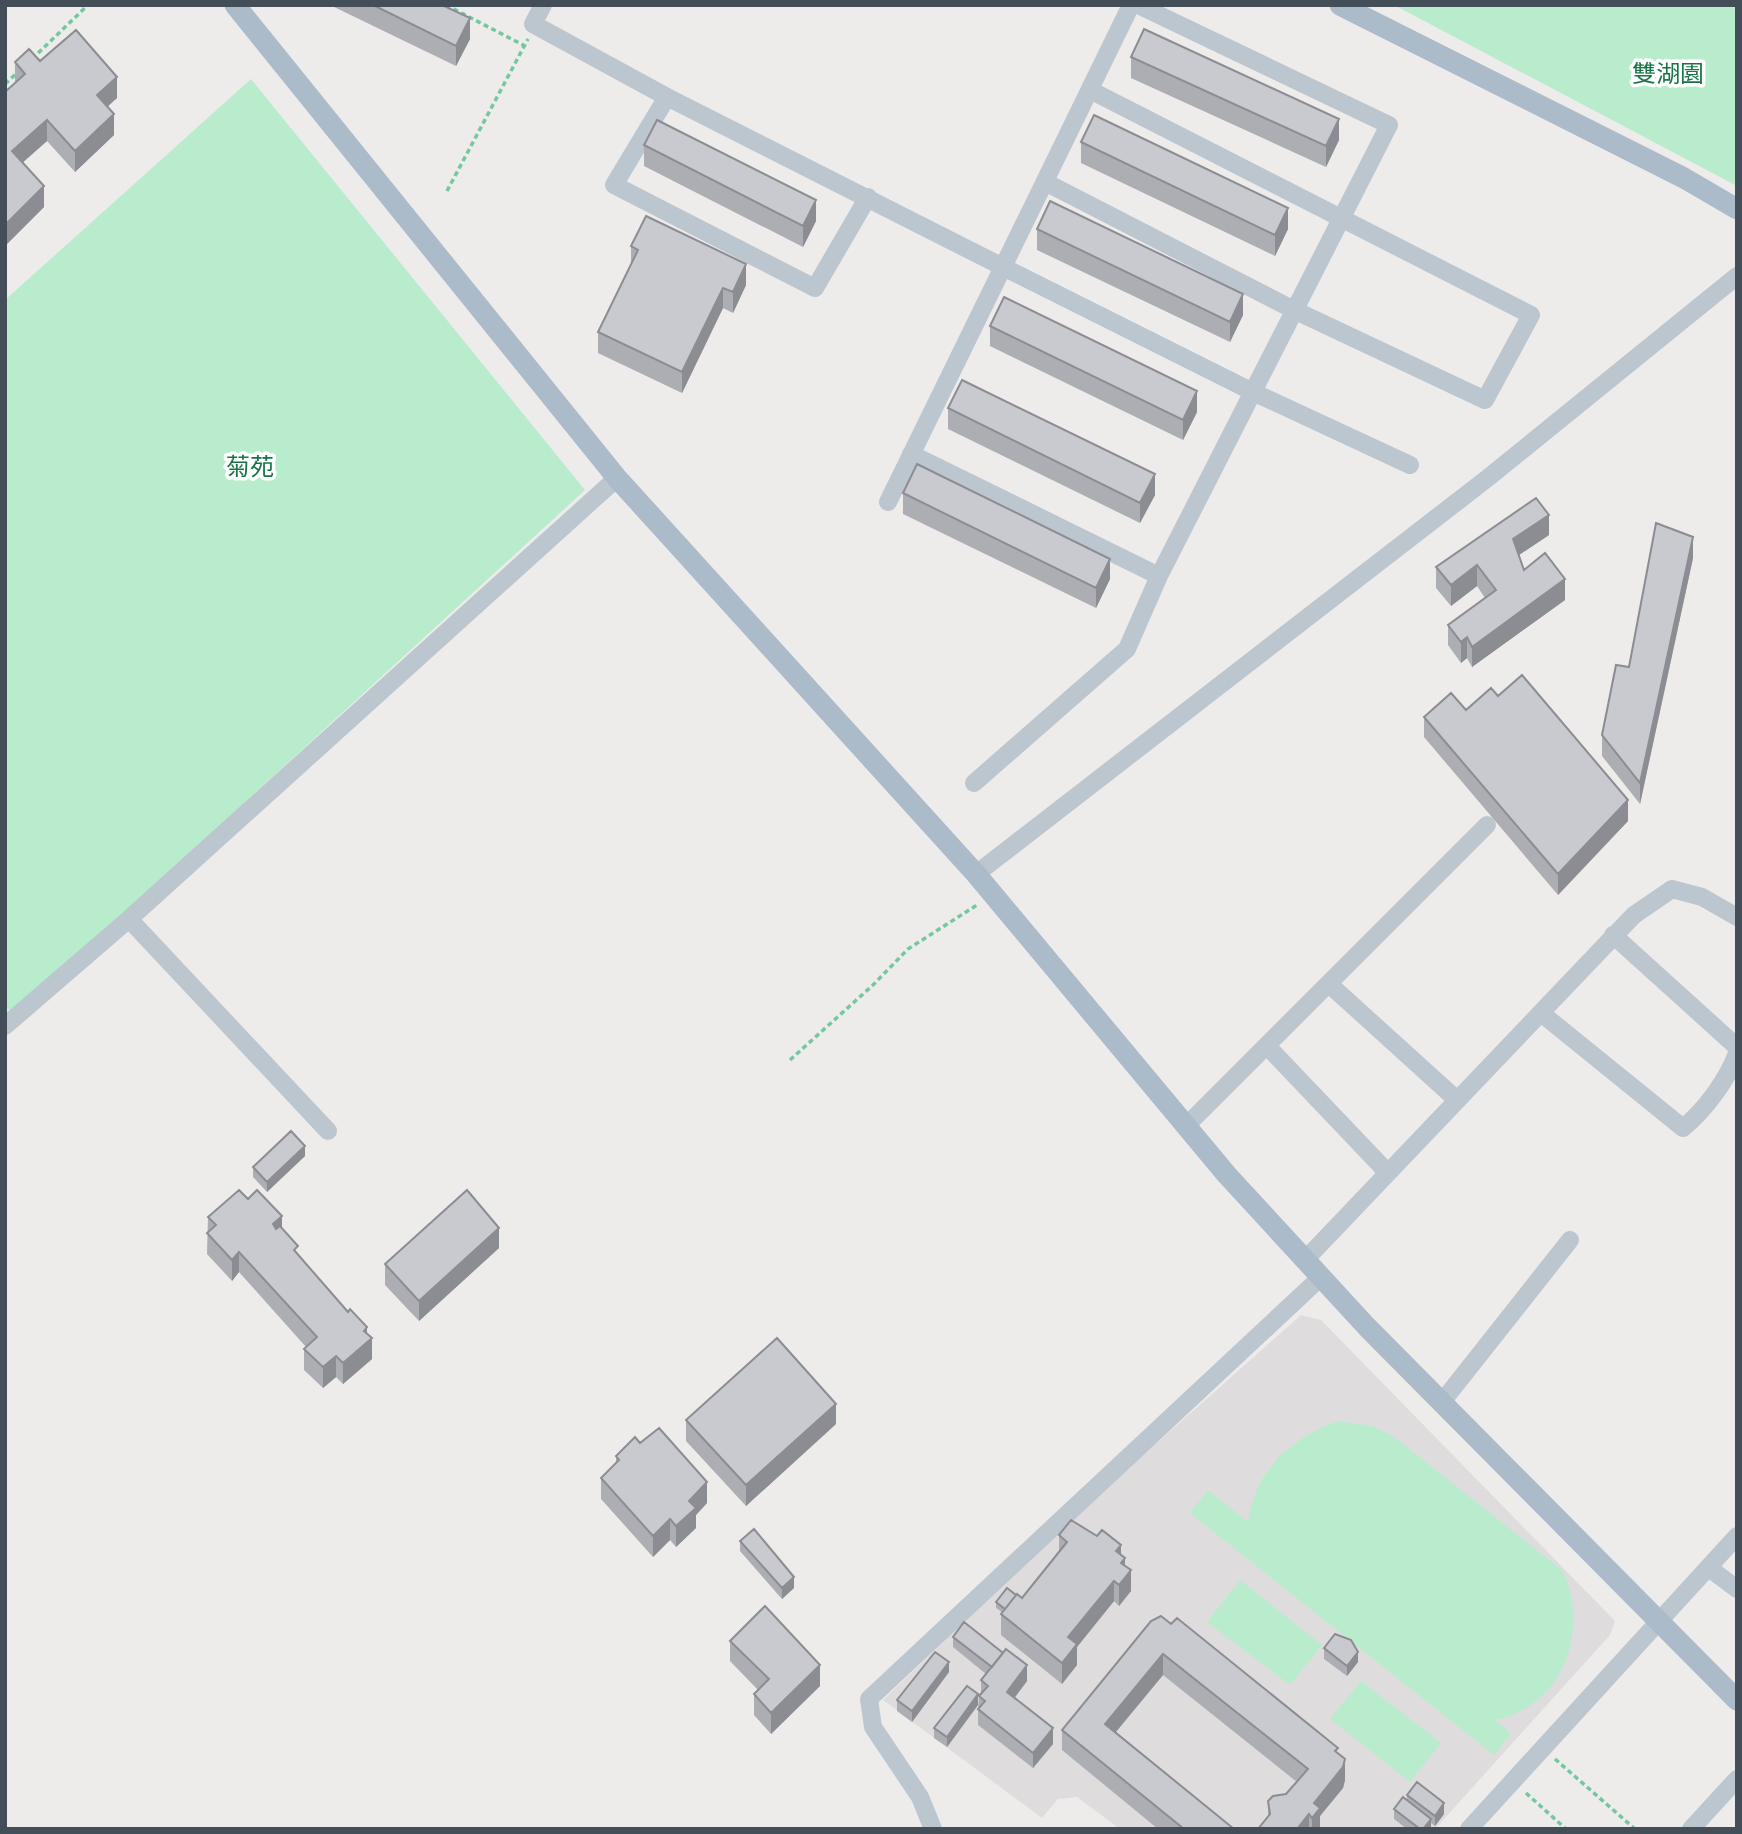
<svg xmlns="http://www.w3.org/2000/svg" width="1742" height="1834" viewBox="0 0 1742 1834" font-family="Lato,'Noto Sans TC',sans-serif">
<rect width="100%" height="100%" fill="#eeebeb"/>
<path fill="#dfdcdd" d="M1301 1315 1321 1320 1615 1621 1610 1635 1435 1829H1120L1077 1797 1058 1799 1042 1818 883 1700 1078 1513Z"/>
<path fill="#b9eccd" d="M1394 5H1737V186Z
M251 79 585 490 14 1014 5 1006V300Z
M1338 1421 1373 1426 1393 1436 1563 1571C1590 1631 1563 1706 1495 1720L1511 1734 1494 1755 1190 1513 1208 1490 1248 1522C1254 1471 1292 1437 1338 1421Z
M1240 1580 1322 1645 1290 1685 1207 1622Z
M1361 1681 1441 1743 1410 1782 1330 1719Z"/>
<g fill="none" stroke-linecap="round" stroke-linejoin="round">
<path stroke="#72c99e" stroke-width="3.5" stroke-dasharray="5 3.5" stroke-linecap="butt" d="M446 5 525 46
M32 59 88 5
M5 84 16 74
M447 191 528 39
M790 1060 873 985 908 949 977 905
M1555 1759 1635 1829
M1526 1793 1566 1829"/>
<path stroke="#bcc6ce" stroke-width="18" d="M543 5 533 24 667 97 1003 267 1131 5
M667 97 614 185 815 288 868 197
M1045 182 1294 310 1485 400 1531 315 1090 90
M911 454 1159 576 1389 125 1138 5
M888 502 1003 267 1253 392 1410 465
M974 783 1127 649 1159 576
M976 874 1489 477 1737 276
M129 919 328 1131
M1613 935 1737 1047
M1329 984 1457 1100
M1541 1013 1683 1128C1705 1110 1728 1079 1737 1053
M5 1026 129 919 617 478
M1267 1046 1388 1173
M1186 1126 1487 825
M1304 1261 1634 915 1672 889 1702 897 1737 917
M1442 1402 1570 1240
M1709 1568 1737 1589
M933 1829 920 1797 873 1727 869 1699 1320 1278
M1469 1829 1737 1536
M1691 1829 1737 1779"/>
<path stroke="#abbbca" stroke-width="21" d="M235 5 617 478 976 874 1227 1175 1367 1327 1737 1700
M1340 5 1684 178 1737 209"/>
</g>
<path fill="#acaeb3" d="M330 5H442L470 39 456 66Z
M1131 57 1339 140 1326 167 1131 78Z
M40 61 117 98 107 107 114 135 75 172 47 141 23 162 44 207 7 244 5 242V92L15 83V62Z
M1081 142 1288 229 1275 256 1081 163Z
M644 145 816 221 803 247 644 166Z
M1037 229 1243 315 1230 342 1037 250Z
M631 246 746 285 733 313 723 308 682 393 598 353V332L631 265Z
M990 326 1197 412 1183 440 990 346Z
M948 408 1155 495 1140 523 948 429Z
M903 493 1110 579 1096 608 903 514Z
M1549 535 1519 555 1524 570 1565 600 1472 667 1467 658 1461 663 1448 645V625L1485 598 1477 586 1451 606 1436 588V567Z
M1693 558 1640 804 1602 756V735L1629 667Z
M1466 710 1628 821 1558 895 1424 737V717Z
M305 1156 267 1192 253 1177V1167Z
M248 1199 282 1227 298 1255 367 1333 372 1359 343 1384 336 1377 323 1388 304 1370V1349L306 1347 239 1272 232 1281 207 1254 208 1217Z
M499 1248 419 1321 385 1285V1264Z
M686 1420 836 1424 746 1506 686 1441Z
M640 1443 707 1503 696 1515V1528L676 1547 670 1540 653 1557 601 1499V1478L616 1463V1456Z
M1059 1535 1121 1555 1125 1566 1131 1591 1119 1606 1114 1601 1077 1647V1665L1062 1684 1001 1635V1614L1002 1612 996 1608V1602L1016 1595 1022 1598 1059 1552Z
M740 1541 794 1588 782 1599 740 1551Z
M1151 1621 1338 1753 1345 1780 1343 1788 1320 1816V1829H1258L1268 1817V1801L1286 1794 1297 1782 1163 1675 1116 1732 1234 1829H1158L1062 1750V1730Z
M953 1637 1027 1681 1014 1698 1053 1744 1033 1768 978 1725V1709L979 1696 981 1694V1680L986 1674 953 1647Z
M730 1641 820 1686 771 1734 754 1715V1694L758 1690 730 1661Z
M1324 1648 1358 1662 1347 1676 1324 1659Z
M949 1672 912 1722 897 1711V1700Z
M978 1705 947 1747 934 1738V1728Z
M1407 1795 1444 1814 1435 1826 1431 1823V1829H1407L1394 1819V1809L1407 1800Z"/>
<path fill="#8c8d92" d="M470 18V39L456 66V46Z
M117 77V98L97 116V95Z
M114 114V135L75 172V151Z
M1339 119V140L1326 167V146Z
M47 120V141L12 172V151Z
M44 186V207L7 244V223Z
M816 200V221L803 247V226Z
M1288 208V229L1275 256V235Z
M746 264V285L733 313V292Z
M723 288V308L682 393V372Z
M1243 294V315L1230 342V322Z
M1197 391V412L1183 440V420Z
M1155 474V495L1140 523V503Z
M1549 515V535L1513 559V539Z
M1693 537V558L1640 804V783Z
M1110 559V579L1096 608V588Z
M1477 565V586L1451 606V585Z
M1565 579V600L1472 667V647Z
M1467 637V658L1461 663V642Z
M1628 800V821L1558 895V874Z
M305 1146V1156L267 1192V1182Z
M282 1216V1236L273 1224Z
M499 1228V1248L419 1321V1301Z
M239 1252V1272L232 1281V1260Z
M367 1327V1343L372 1338V1359L343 1384V1363Z
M336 1356V1377L323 1388V1367Z
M836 1404V1424L746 1506V1485Z
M707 1482V1503L696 1515V1528L676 1547V1526L689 1501Z
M670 1519V1540L653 1557V1536Z
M1121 1545V1566L1116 1551Z
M1125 1558V1578L1131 1570V1591L1119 1606V1585L1121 1563Z
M794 1577V1588L782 1599V1588Z
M1114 1581V1601L1077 1647V1665L1062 1684V1663L1068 1637Z
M1358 1652V1662L1347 1676V1666Z
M1163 1654V1675L1105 1745V1724Z
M949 1662V1672L912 1722V1711Z
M820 1665V1686L771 1734V1713Z
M1027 1665V1681L1007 1708V1692Z
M978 1694V1705L947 1747V1737Z
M1053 1728V1744L1033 1768V1753Z
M1345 1759V1780L1343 1788 1320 1816V1829H1312V1818L1314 1803Z
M1444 1803V1814L1435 1826V1816Z
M1309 1814V1829H1297Z
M1431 1819V1829H1423Z"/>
<path fill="#c8cad0" stroke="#8c8d92" stroke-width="2" d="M373 5H442L470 18 456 46Z
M1144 29 1339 119 1326 146 1131 57Z
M76 30 117 77 97 95 114 114 75 151 47 120 12 151 44 186 7 223 5 221V92L25 74 15 62 29 49 40 61Z
M1094 115 1288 208 1275 235 1081 142Z
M657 120 816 200 803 226 644 145Z
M1050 201 1243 294 1230 322 1037 229Z
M646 216 746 264 733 292 723 288 682 372 598 332 638 250 631 246Z
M1004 297 1197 391 1183 420 990 326Z
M962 380 1155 474 1140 503 948 408Z
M917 464 1110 559 1096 588 903 493Z
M1536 498 1549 515 1513 539 1524 570 1545 553 1565 579 1472 647 1467 637 1461 642 1448 625 1496 590 1477 565 1451 585 1436 567Z
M1656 523 1693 537 1640 783 1602 735 1616 665 1629 667Z
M1522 675 1628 800 1558 874 1424 717 1451 693 1466 710 1491 688 1498 696Z
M291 1131 305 1146 267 1182 253 1167Z
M239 1190 248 1199 257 1190 282 1216 273 1224 276 1229 280 1226 298 1246 294 1250 348 1312 350 1309 367 1327 364 1331 372 1338 343 1363 336 1356 323 1367 304 1349 317 1337 239 1252 232 1260 207 1233 216 1225 208 1217Z
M467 1190 499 1228 419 1301 385 1264Z
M777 1338 836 1404 746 1485 686 1420Z
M659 1428 707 1482 689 1501 696 1508 676 1526 670 1519 653 1536 601 1478 619 1460 616 1456 635 1437 640 1443Z
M1071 1520 1097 1536 1102 1530 1121 1545 1116 1551 1125 1558 1121 1563 1131 1570 1119 1585 1114 1581 1068 1637 1077 1644 1062 1663 1001 1614 1017 1594 1022 1598 1067 1542 1059 1535Z
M754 1529 794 1577 782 1588 740 1541Z
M1007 1588 1016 1595 1005 1609 996 1602Z
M765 1606 820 1665 771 1713 754 1694 769 1679 730 1641Z
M1161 1616 1171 1624 1177 1618 1338 1748 1335 1751 1345 1759 1343 1767 1314 1803 1320 1808 1312 1818 1309 1814 1297 1829H1258L1270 1814 1268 1801 1273 1796 1286 1794 1308 1769 1163 1654 1105 1724 1234 1829H1184L1062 1730 1151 1621Z
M964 1622 1003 1653 992 1667 953 1637Z
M1335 1634 1351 1640 1358 1652 1347 1666 1324 1648Z
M1006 1649 1027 1665 1007 1692 1053 1728 1033 1753 978 1709 985 1701 979 1696 988 1686 981 1680Z
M935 1652 949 1662 912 1711 897 1700Z
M967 1686 978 1694 947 1737 934 1728Z
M1417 1782 1444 1803 1435 1816 1407 1795Z
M1403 1797 1431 1819 1423 1829H1420L1394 1809Z"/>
<g text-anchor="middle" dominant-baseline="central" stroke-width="7" stroke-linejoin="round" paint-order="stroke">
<g font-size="24" fill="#197547" stroke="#fff">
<text x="1668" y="72">雙湖園</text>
<text x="250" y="465">菊苑</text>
</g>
</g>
<rect width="1742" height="1834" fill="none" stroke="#444e58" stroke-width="14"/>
</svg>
